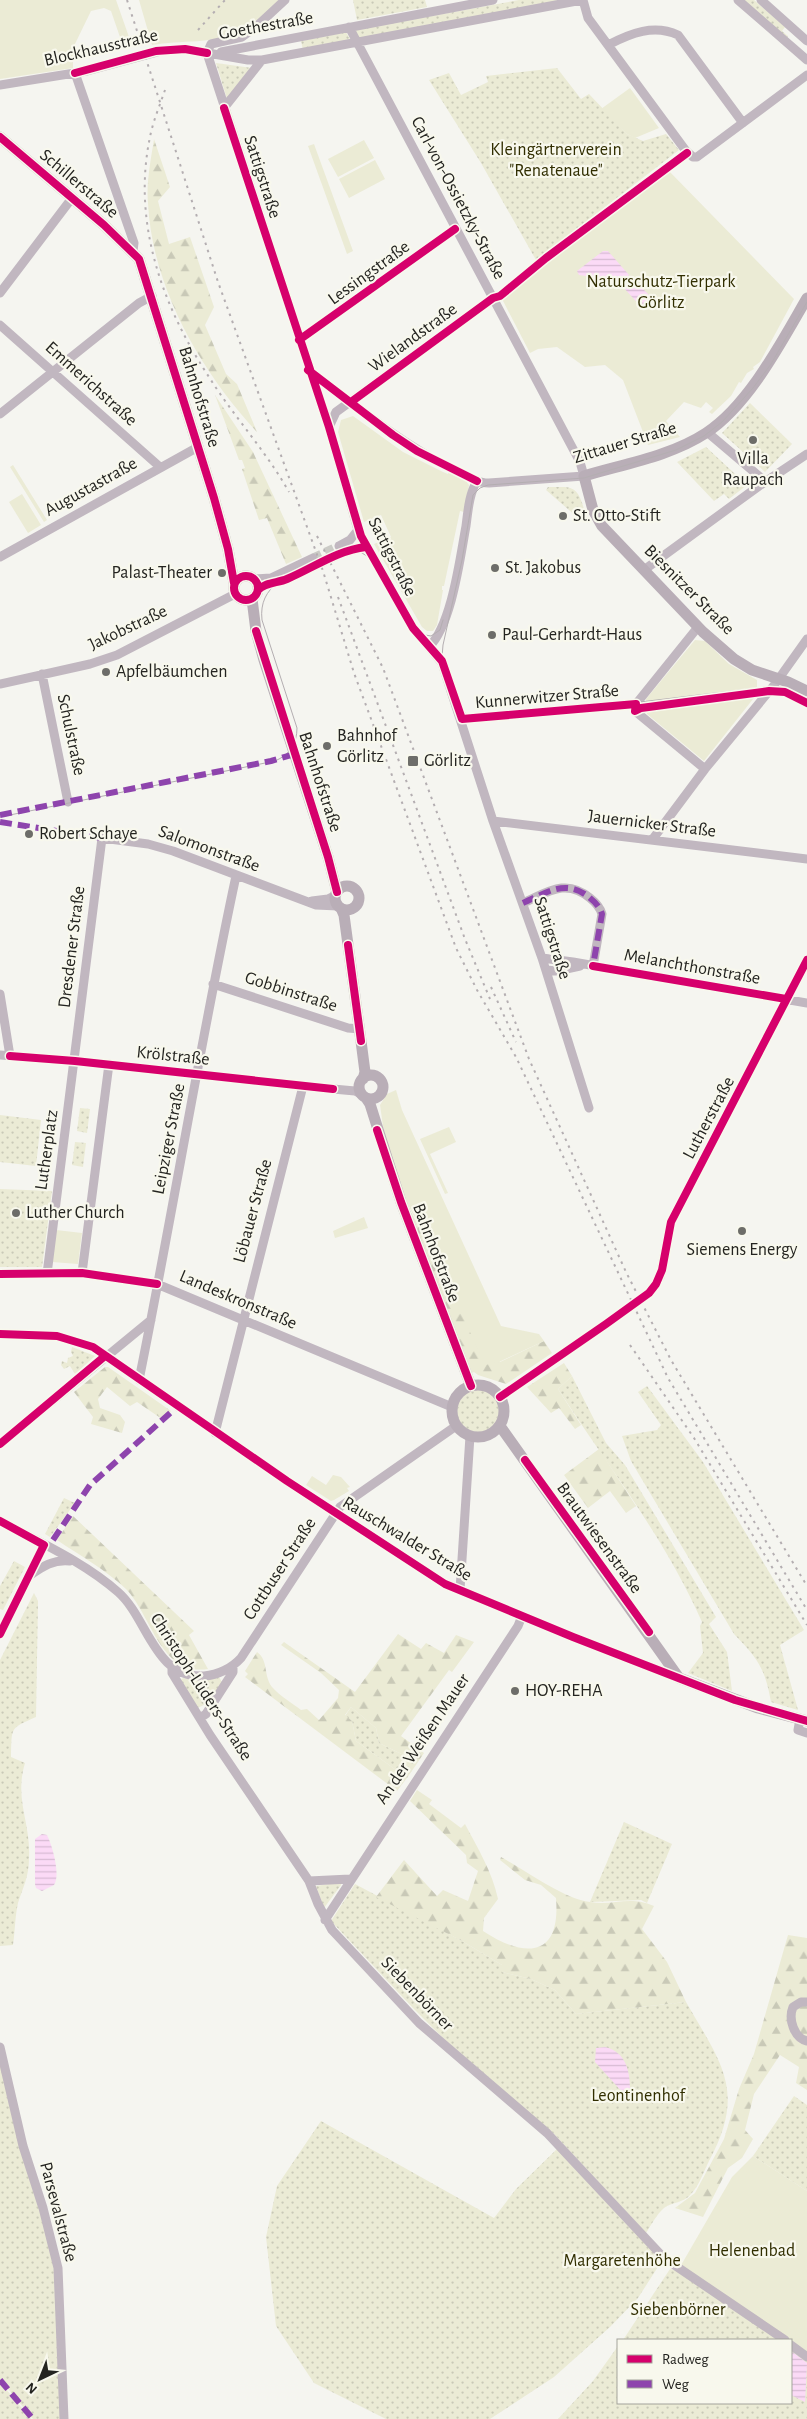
<svg xmlns="http://www.w3.org/2000/svg" width="807" height="2419" viewBox="0 0 807 2419" font-family="'Alegreya Sans',sans-serif">
<defs>
<pattern id="grass-dots" width="8" height="8" patternUnits="userSpaceOnUse" patternTransform="scale(1.25)"><rect width="8" height="8" fill="#ebebd5"/><path d="M2 2h.1M6 6h.1" fill="none" stroke="#c9c9b7" stroke-width="1.8" stroke-linecap="round"/></pattern>
<pattern id="forest-firs" width="22" height="20" patternUnits="userSpaceOnUse" patternTransform="scale(1.25)"><rect width="22" height="20" fill="#ebebd5"/><path d="M5 1l3.5 6h-7zM16 11l3.5 6h-7z" fill="#c9c9b7"/></pattern>
<pattern id="water-rules" width="6" height="5" patternUnits="userSpaceOnUse" patternTransform="scale(1.25)"><rect width="6" height="5" fill="#fbdaf6"/><path d="M0 2.5h6" fill="none" stroke="#d7bbd3"/></pattern>
</defs>
<rect width="100%" height="100%" fill="#f5f5f0"/>
<path fill="url(#grass-dots)" d="M353 0H425L427 7 357 20Z
M519 0H570L360 39 355 30Z
M741 0H754L785 27 782 31 788 36 786 40Z
M346 32 351 41 303 50 301 41Z
M216 63 252 68 227 99Z
M557 68 581 99 589 94 627 134 643 141 666 134 679 150 536 260 481 163 429 80 449 73 461 95 488 82 486 76Z
M750 403 792 444 765 472 722 433Z
M706 447 747 485 729 499 724 494 714 501 677 462Z
M548 487C571 487 577 484 584 509L577 517 546 490Z
M80 1108 90 1109 87 1133 77 1131Z
M0 1115 41 1120 36 1166 0 1162Z
M75 1142 86 1143 83 1167 72 1165Z
M0 1189 52 1191 42 1267H0Z
M72 1347 95 1356 75 1374 70 1366 64 1369 61 1365 62 1361 67 1363 68 1358 73 1356 71 1352Z
M572 1376 606 1443 625 1465 716 1617 709 1624 727 1652 732 1691 688 1673 703 1653 700 1626 702 1622C665 1538 607 1465 558 1389Z
M647 1386 703 1462 804 1630 780 1645 798 1710 771 1702C765 1668 758 1659 734 1634L631 1461 622 1436 657 1430 661 1425 638 1392Z
M457 1411a21 21 0 1 1 42 0a21 21 0 1 1-42 0Z
M64 1498 75 1503 50 1537 45 1534Z
M14 1561 25 1567 3 1610 0 1609V1586Z
M34 1593 38 1601 36 1717C9 1729 12 1727 11 1757L25 1763C14 1800 31 1822 29 1858 29 1877 23 1887 18 1903 15 1916 15 1932 13 1945L0 1946V1660Z
M219 1677 222 1682C215 1693 210 1704 197 1708L180 1681 183 1678 202 1681Z
M351 1707 376 1728 379 1743 418 1762 407 1778 356 1741 352 1721 345 1716Z
M624 1822 672 1844 647 1903 641 1900 590 1902Z
M341 1882V1885L324 1908 316 1886Z
M355 1884 462 1941 502 1965V1972L531 1979 555 1990 576 2014 686 2002C721 2063 747 2091 709 2161 704 2171 699 2186 691 2194 684 2203 672 2202 664 2208 657 2214 651 2225 646 2233L555 2135 445 2040 413 2008 331 1921Z
M0 2058 55 2260 63 2419H33L0 2379Z
M794 2096 807 2105V2191L753 2156Z
M321 2121 494 2218 516 2189 558 2148 663 2259 638 2298 610 2327 554 2377 490 2419H386L314 2383 276 2326 266 2237 277 2186Z
M670 2269 676 2270 780 2340H623Z
M618 2346V2403H791V2348L807 2360V2419H558L593 2381Z
M0 2382 31 2419H0Z"/>
<path fill="url(#forest-firs)" d="M154 139 170 187 158 201 169 244 190 237 214 307 205 325 226 374 237 384 257 432C201 372 152 287 148 203 146 183 151 159 154 139Z
M215 395 253 452 302 557 286 564 267 518 259 520 242 469 245 468 242 460H239Z
M409 1209 500 1362 544 1341 552 1353 506 1384 478 1375 474 1372 472 1373Z
M564 1363 572 1376 558 1389 581 1425 575 1429 559 1408 551 1413 527 1387Z
M105 1367H108L171 1411 162 1419 137 1402 130 1406 107 1387 98 1399 100 1408 120 1415 125 1422 122 1433 91 1424 93 1417 74 1392Z
M599 1449 636 1506 626 1513 610 1491 588 1508 564 1475Z
M73 1516 194 1631 189 1635 208 1669C160 1676 152 1616 126 1589 106 1570 79 1555 57 1540Z
M398 1634 421 1649 426 1643 444 1653 456 1635 474 1642 452 1672 449 1670 401 1736 424 1753 418 1762 379 1743 376 1728 351 1707 345 1715 352 1721 356 1741 407 1778 397 1791 245 1677 248 1674 245 1671 257 1652C269 1661 263 1675 272 1687 280 1696 292 1703 301 1710L307 1709 319 1720 338 1698 339 1690 321 1673 281 1645 284 1642 355 1692Z
M417 1790 432 1800 429 1804 461 1828 465 1824C478 1849 492 1871 498 1899L484 1918 483 1931C524 1958 561 1959 556 1898L541 1885 525 1880 500 1860 501 1857C525 1870 564 1899 590 1902 614 1906 629 1895 654 1906L642 1929 667 1962 686 2002 576 2014 555 1990 531 1979 502 1972V1965L462 1941 376 1897 404 1860 437 1896 443 1890 468 1901 478 1871 467 1863 466 1855 410 1801Z
M788 1935 807 1938V2090L796 2083 799 2067 780 2055 754 2094 745 2130 753 2139 742 2158 728 2168 703 2217 675 2208 695 2193 724 2139 739 2089 754 2054Z"/>
<path fill="#ebebd5" d="M0 0H116L129 37 121 40 111 11 104 8 91 11 73 48V68L0 79Z
M139 0H279C267 11 255 26 240 32 214 44 180 40 152 45Z
M630 88 659 128 635 138 627 134 601 109Z
M364 140 374 158 338 177 328 159Z
M314 144 353 251 347 254 308 146Z
M375 160 385 179 349 198 339 179Z
M669 171 794 299 760 362 753 367 754 369 747 373 741 383 739 382 731 396 712 414 709 412 713 408 706 402 701 408 684 402 666 421 680 437 648 445 623 380 605 365 585 367 557 347 538 349 530 353 501 297Z
M353 416 403 452 443 472 448 474 449 472 466 481 469 485 464 512 460 511 444 586H442V590H443L437 625 433 631H427L422 627 374 544 391 537 381 515 364 522 338 432 341 420Z
M13 465 47 520 44 522 10 467Z
M22 494 41 525 28 533 9 502Z
M695 640 705 641 729 664 757 680V694L704 761 647 714 646 699Z
M396 1090 402 1110 501 1326 539 1334 544 1341 499 1362 485 1365 437 1259 405 1199 385 1140 380 1105 387 1094Z
M449 1127 456 1142 430 1154 448 1193 445 1194 420 1139Z
M364 1217 368 1228 335 1238 333 1231Z
M56 1230 82 1233 78 1264 52 1262Z
M333 1475 341 1477 350 1487 347 1488 349 1491 334 1500 331 1501 306 1485 312 1476 326 1485Z
M753 2156 807 2191V2353L680 2267 732 2177Z"/>
<path fill="url(#water-rules)" d="M603 251H608L629 275 617 289 599 278 579 275 577 271Z
M632 278 654 300 643 309 623 287Z
M42 1834 47 1835C52 1845 61 1875 54 1885L42 1891 36 1888 35 1884V1839Z
M605 2047C626 2052 630 2071 630 2090L624 2094 595 2062 596 2048Z
M791 2351 807 2363 805 2402 791 2395Z"/>
<g fill="none" stroke-linecap="round" stroke-linejoin="round">
<path stroke="#cbcbc6" stroke-width="9" stroke-dasharray="9 4.5" stroke-linecap="butt" d="M313 558 339 546
M317 565 342 553
M606 1324 649 1293
M559 1356 599 1329"/>
<path stroke="#c1b7c0" stroke-width="9" d="M583 0 588 18 686 151 693 157H697L807 75
M738 0 807 60
M761 0 807 41
M608 45C631 33 654 24 678 35L743 123
M221 52 493 0
M207 53 329 427 358 530 413 628 442 663 493 821 542 958 589 1108
M207 53 211 44 242 37 258 25 285 0
M75 73 134 243 133 251
M0 85 87 71 165 50 185 49 248 60H262L582 0
M224 108 262 60
M0 293 72 198
M0 325 160 467
M299 340 455 229
M308 370C356 406 396 440 450 468 462 474 476 483 489 483L584 476 580 462 349 27
M0 414 139 303 152 296
M329 427 336 412 493 298
M707 432 766 482
M339 546 350 540 358 530
M342 553 366 547
M0 557 198 447
M644 570 759 486 807 454
M255 579 271 578 313 558
M258 590 262 586 286 580 317 565
M429 647C452 624 460 558 466 526 468 511 469 494 477 481
M42 674 68 802
M0 684 90 664 117 655 235 594
M636 704 635 711 705 769
M462 719 636 704 698 627
M493 821 807 859
M652 840 705 769 775 684 807 639
M312 901 328 899 336 895
M523 903C548 892 566 878 590 898 595 902 600 907 602 914L593 966
M542 958 573 962 807 1003
M546 970 557 971 580 966
M213 984 348 1028 360 1029
M0 994 10 1056
M0 1055 75 1061 333 1089 355 1091 363 1095
M82 1273 109 1064
M0 1274 82 1273 157 1284 452 1407
M47 1274 102 838 148 844 173 851 316 905 338 906
M649 1293 660 1277 671 1222 807 960
M599 1329 606 1324
M0 1334 57 1336 93 1347 287 1481 445 1584 573 1637 679 1678
M139 1380C173 1212 200 1043 236 876
M500 1397 559 1356
M215 1433 303 1086
M0 1444 151 1320
M0 1521C39 1542 84 1562 118 1592 148 1618 154 1679 204 1676 218 1675 232 1668 241 1658L340 1507 456 1426
M29 1576C42 1567 53 1559 70 1561
M460 1590 470 1436
M0 1634 44 1545
M172 1668V1673L210 1735 309 1881 318 1904 332 1930 419 2023 547 2133 664 2258 785 2340
M200 1718 206 1714 233 1672V1666
M800 1719 798 1730 807 1733
M309 1881 350 1879
M325 1920 518 1626 522 1616
M807 2002H801L793 2007C788 2019 794 2038 807 2041
M0 2047 23 2146 43 2208 58 2268 64 2419
M791 2345 807 2357"/>
<path stroke="#b9aeb7" stroke-width="11" d="M0 137 104 225 139 259 214 498 228 549 234 583
M807 298C782 341 749 405 706 433 671 456 624 464 584 476L593 510 602 526 703 632 734 659 752 670 788 682 807 691
M234 588a12 12 0 1 1 24 0a12 12 0 1 1-24 0Z
M252 599 256 631 264 660 328 857 337 892
M335 898a12 12 0 1 1 24 0a12 12 0 1 1-24 0Z
M341 908 344 915 361 1041 365 1072 363 1079
M359 1087a12 12 0 1 1 24 0a12 12 0 1 1-24 0Z
M366 1098 370 1104 401 1202 471 1386
M452 1411a26 26 0 1 1 52 0a26 26 0 1 1-52 0Z
M500 1426 679 1678 758 1708 807 1721"/>
<path stroke="#b4aeb1" stroke-width="1" d="M807 302 771 364 753 388 722 422 704 436 676 450 584 478 488 485 480 488 473 495 462 560 443 645 442 657 459 706 465 713 473 716 640 702 774 686 789 689 807 698
M341 551 354 548 370 558 412 630 441 666
M415 628 425 635 431 636 440 630 443 620
M0 817 275 761C289 755 297 744 297 728L262 620C258 585 289 575 316 563"/>
<path stroke="#b4aeb1" stroke-width="2" stroke-dasharray="2.5 5" stroke-linecap="butt" d="M127 0 218 282 323 571 354 673 456 948 477 990 516 1057 668 1378 807 1610
M198 30 225 0
M165 90C160 105 153 121 150 137 132 222 162 306 209 377 234 417 266 451 289 492
M317 536 383 668 529 1059 626 1272 671 1360 807 1586
M338 597 465 939 490 999
M491 987 516 1042
M630 1345 694 1438 807 1625"/>
<path stroke="#8e44ad" stroke-width="6" stroke-dasharray="12 6" stroke-linecap="butt" d="M0 815 271 761 295 754
M0 822 102 838
M523 903C548 892 566 878 590 898 595 902 600 907 602 914L593 966
M53 1540 90 1485 177 1407
M0 2380 33 2419"/>
<defs>
<path id="cycleway" d="M75 73 156 51 185 49 207 53
M224 108 329 427 361 536 413 628 442 661 462 719 636 704 635 711 641 708 769 691 785 692 807 703
M0 137 104 225 139 259 214 498 228 549 234 583
M299 340 455 229
M308 370 393 435 417 451 477 481
M351 402 493 298 500 296 546 258 687 153
M234 588a12 12 0 1 1 24 0a12 12 0 1 1-24 0Z
M258 590C265 582 278 583 287 579 313 568 338 550 366 547
M256 631 328 857 337 892
M348 945 361 1041
M593 966 786 999
M10 1056 75 1061 333 1089
M377 1130 401 1202 471 1386
M0 1274 82 1273 157 1284
M0 1334 57 1336 93 1347 287 1481 445 1584 573 1637 735 1700 807 1721
M500 1397 606 1324 649 1293 656 1284 662 1270 671 1222 807 960
M0 1444 105 1356
M525 1460 649 1632
M0 1521 44 1545 0 1634"/>
</defs>
<use href="#cycleway" stroke="#f8f8ed" stroke-width="11"/>
<use href="#cycleway" stroke="#d6006c" stroke-width="8"/>
</g>
<g fill="#6d6d69" stroke="#f8f8ed" stroke-width="2">
<circle cx="753" cy="440" r="5"/>
<circle cx="563" cy="516" r="5"/>
<circle cx="495" cy="568" r="5"/>
<circle cx="222" cy="573" r="5"/>
<circle cx="492" cy="635" r="5"/>
<circle cx="106" cy="672" r="5"/>
<circle cx="327" cy="746" r="5"/>
<rect x="407" y="755" width="12" height="12" rx="2.5"/>
<circle cx="29" cy="834" r="5"/>
<circle cx="16" cy="1213" r="5"/>
<circle cx="742" cy="1231" r="5"/>
<circle cx="515" cy="1691" r="5"/>
</g>
<g text-anchor="middle" dominant-baseline="central" stroke-width="4.5" stroke-linejoin="round" paint-order="stroke">
<g font-size="18" fill="#242420" stroke="#f8f8ed">
<text transform="translate(266 26) rotate(-10)">Goethestraße</text>
<text transform="translate(101 48) rotate(-13)">Blockhausstraße</text>
<text transform="translate(262 177) rotate(72)">Sattigstraße</text>
<text transform="translate(79 184) rotate(40)">Schillerstraße</text>
<text transform="translate(458 198) rotate(62)">Carl-von-Ossietzky-Straße</text>
<text transform="translate(369 273) rotate(-36)">Lessingstraße</text>
<text transform="translate(413 338) rotate(-36)">Wielandstraße</text>
<text transform="translate(91 384) rotate(42)">Emmerichstraße</text>
<text transform="translate(199 397) rotate(73)">Bahnhofstraße</text>
<text transform="translate(625 443) rotate(-17)">Zittauer Straße</text>
<text transform="translate(91 487) rotate(-29)">Augustastraße</text>
<text transform="translate(392 557) rotate(63)">Sattigstraße</text>
<text transform="translate(689 590) rotate(45)">Biesnitzer Straße</text>
<text transform="translate(128 628) rotate(-25)">Jakobstraße</text>
<text transform="translate(547 697) rotate(-5)">Kunnerwitzer Straße</text>
<text transform="translate(71 735) rotate(78)">Schulstraße</text>
<text transform="translate(320 782) rotate(72)">Bahnhofstraße</text>
<text transform="translate(652 824) rotate(7)">Jauernicker Straße</text>
<text transform="translate(209 849) rotate(20)">Salomonstraße</text>
<text transform="translate(552 938) rotate(72)">Sattigstraße</text>
<text transform="translate(72 947) rotate(-83)">Dresdener Straße</text>
<text transform="translate(692 967) rotate(10)">Melanchthonstraße</text>
<text transform="translate(291 992) rotate(18)">Gobbinstraße</text>
<text transform="translate(173 1056) rotate(6)">Krölstraße</text>
<text transform="translate(709 1118) rotate(-62)">Lutherstraße</text>
<text transform="translate(169 1139) rotate(-79)">Leipziger Straße</text>
<text transform="translate(47 1150) rotate(-82)">Lutherplatz</text>
<text transform="translate(253 1211) rotate(-75)">Löbauer Straße</text>
<text transform="translate(436 1253) rotate(69)">Bahnhofstraße</text>
<text transform="translate(238 1300) rotate(23)">Landeskronstraße</text>
<text transform="translate(599 1538) rotate(54)">Brautwiesenstraße</text>
<text transform="translate(407 1539) rotate(31)">Rauschwalder Straße</text>
<text transform="translate(280 1569) rotate(-57)">Cottbuser Straße</text>
<text transform="translate(201 1687) rotate(57)">Christoph-Lüders-Straße</text>
<text transform="translate(423 1739) rotate(-56)">An der Weißen Mauer</text>
<text transform="translate(417 1994) rotate(46)">Siebenbörner</text>
<text transform="translate(58 2212) rotate(75)">Parsevalstraße</text>
</g>
<g font-size="18" fill="#312e00" stroke="#f8f8ed">
<text x="556" y="150">Kleingärtnerverein<tspan x="556" dy="21">"Renatenaue"</tspan></text>
<text x="661" y="282">Naturschutz-Tierpark<tspan x="661" dy="21">Görlitz</tspan></text>
<text x="638" y="2096">Leontinenhof</text>
<text x="752" y="2251">Helenenbad</text>
<text x="622" y="2261">Margaretenhöhe</text>
<text x="678" y="2310">Siebenbörner</text>
</g>
<g font-size="18" fill="#242420" stroke="#f8f8ed" text-anchor="start">
<text x="753" y="459" text-anchor="middle">Villa<tspan x="753" dy="21">Raupach</tspan></text>
<text x="573" y="516">St. Otto-Stift</text>
<text x="505" y="568">St. Jakobus</text>
<text x="212" y="573" text-anchor="end">Palast-Theater</text>
<text x="502" y="635">Paul-Gerhardt-Haus</text>
<text x="116" y="672">Apfelbäumchen</text>
<text x="337" y="736">Bahnhof<tspan x="337" dy="21">Görlitz</tspan></text>
<text x="424" y="761">Görlitz</text>
<text x="39" y="834">Robert Schaye</text>
<text x="26" y="1213">Luther Church</text>
<text x="742" y="1250" text-anchor="middle">Siemens Energy</text>
<text x="525" y="1691">HOY-REHA</text>
</g>
</g>
<rect x="617" y="2339" width="175" height="65" fill="#f8f8ed" stroke="#a3a39b"/>
<rect x="627" y="2355" width="25" height="8" fill="#d6006c" stroke="#a3a39b"/>
<text x="662" y="2364" font-size="15" fill="#242420">Radweg</text>
<rect x="627" y="2380" width="25" height="8" fill="#8e44ad" stroke="#a3a39b"/>
<text x="662" y="2389" font-size="15" fill="#242420">Weg</text>
<g transform="translate(40 2379) rotate(223)" stroke="#f8f8ed" stroke-width="4" paint-order="stroke">
<path d="M0-4L9 19L0 12L-9 19Z" fill="#242420"/>
<text y="-8" font-size="14" font-weight="bold" text-anchor="middle" fill="#242420">N</text>
</g>
</svg>
